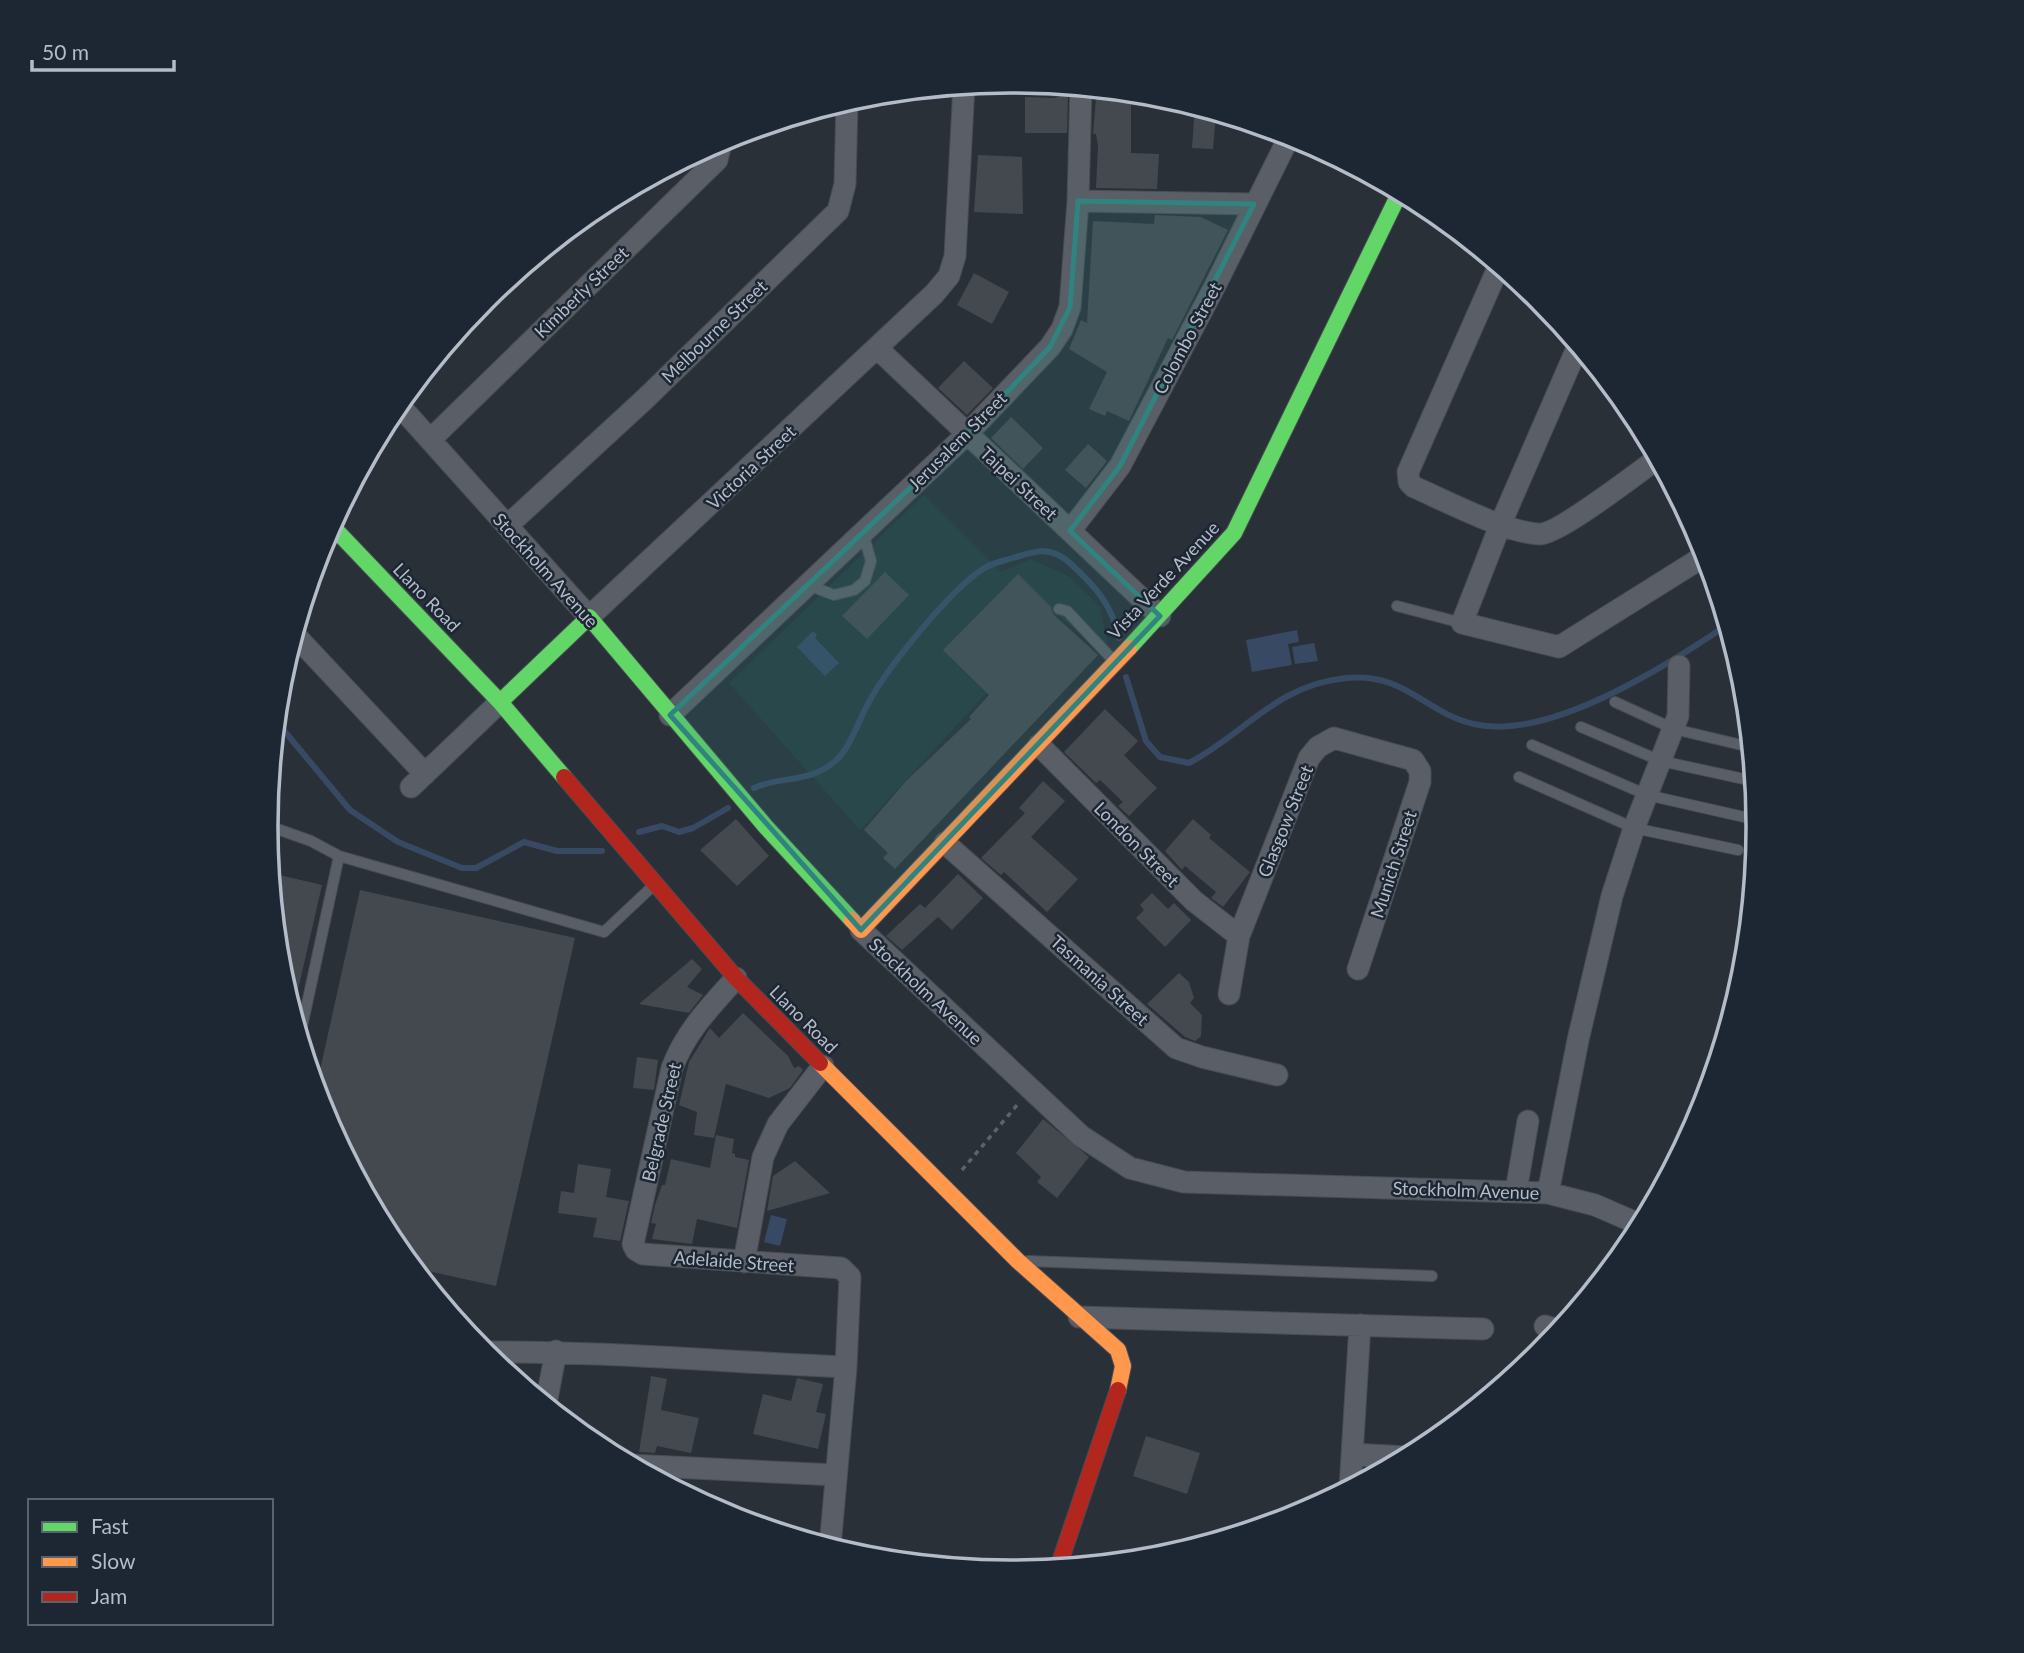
<svg xmlns="http://www.w3.org/2000/svg" width="2024" height="1653" viewBox="0 0 2024 1653" font-family="Lato,sans-serif">
<rect width="100%" height="100%" fill="#2a3038"/>
<path fill="#273a3e" d="M924 495 1001 572 1031 559 1070 577 1100 607 1108 645 1101 652 1058 615 860 830 729 683Z"/>
<path fill="#384963" d="M1297 630 1299 642 1288 644 1292 665 1252 672 1246 640Z
M813 631 817 635 815 638 839 663 825 676 797 647Z
M1314 643 1318 661 1295 664 1292 647Z
M771 1215 787 1219 780 1246 764 1242Z"/>
<g fill="none" stroke-linecap="round" stroke-linejoin="round">
<path stroke="#384963" stroke-width="6" d="M1126 677 1146 741 1160 757 1189 763C1246 733 1276 685 1346 678 1405 672 1425 713 1474 724 1548 742 1668 665 1727 625
M276 721 350 810 398 842 462 868H476L524 842 557 851H602
M754 788C780 776 810 783 834 762 851 748 858 721 869 702 887 668 950 590 983 569 991 563 1003 561 1013 558 1037 550 1052 546 1071 564 1096 587 1112 605 1119 638
M639 832 662 826 679 832 693 828 728 808"/>
</g>
<path fill="#444950" d="M1063 95H1068L1067 133H1025V97L1054 98Z
M1096 98 1131 99V153L1159 154 1157 189 1096 188 1098 146 1096 134H1093Z
M1195 106 1216 112 1213 149 1192 148Z
M978 155 1022 157 1023 214 974 212Z
M1155 215 1201 217 1228 230 1172 340 1168 338 1129 421 1107 411 1105 416 1089 409 1107 372 1069 349 1081 320 1087 323 1093 221 1154 224Z
M974 273 1009 292 992 324 957 305Z
M964 361 993 388 967 415 938 388Z
M1011 417 1043 448 1023 469 991 438Z
M1088 444 1107 461 1086 488 1065 470Z
M885 572 909 595 867 639 842 616Z
M1018 574 1051 607 1053 614 1098 655 895 869 883 858 888 853 864 830 906 781 971 719 969 717 989 695 943 650Z
M1105 709 1138 741 1124 755 1157 788 1129 816 1118 806 1123 802 1100 780 1096 783 1064 752Z
M1043 781 1065 801 1031 837 1078 879 1047 912 1004 872 1001 875 981 858 1025 813 1019 808Z
M736 819 769 856 737 886 700 850Z
M1193 819 1211 835 1209 838 1250 872 1223 907 1211 898 1216 892 1185 866 1182 870 1165 851Z
M271 873 322 885 293 1012 280 972Z
M958 874 983 898 952 930 938 917 902 950 886 936 920 904 925 908Z
M360 890 575 938 496 1286 414 1268 392 1241 323 1112 316 1088Z
M1152 893 1168 909 1174 903 1191 920 1165 947 1136 918 1144 910 1140 905Z
M692 959 702 969 687 987 703 995 689 1013 639 1004Z
M1179 973 1189 982 1194 998 1190 1003 1202 1015 1201 1036 1195 1041 1185 1037 1147 1004Z
M743 1013 788 1056 794 1068 799 1066 803 1070 790 1088 769 1098 726 1084 714 1138 694 1135 697 1112 679 1105 689 1062 710 1028 719 1038Z
M637 1057 658 1060 654 1090 633 1088Z
M1043 1119 1089 1157 1057 1198 1037 1182 1041 1177 1016 1153Z
M716 1135 734 1139 732 1153 735 1154V1157L749 1160 737 1228 697 1219 692 1244 652 1239 656 1224 651 1223 655 1205 662 1185H665L671 1159 710 1168Z
M795 1161 830 1193 767 1211 773 1176Z
M578 1164 611 1169 606 1197 629 1201 620 1241 593 1237 597 1218 558 1213 561 1191 574 1193Z
M651 1376 667 1379 661 1410 699 1418 691 1453 657 1446 655 1453 639 1452Z
M797 1378 823 1384 816 1412 826 1414 818 1449 753 1434 763 1394 791 1401Z
M1146 1436 1200 1453 1187 1494 1133 1476Z"/>
<g fill="none" stroke-linecap="round" stroke-linejoin="round">
<defs>
<path id="lane" d="M808 585 834 595 854 590 865 581 871 561 863 533
M1397 606 1462 623
M1059 609 1067 611 1114 661
M1615 702 1674 729 1750 747
M1581 727 1661 761 1753 781
M1532 745 1647 795 1744 817
M1519 777 1634 828 1738 850
M266 825 311 841 339 856 604 932 654 885
M300 1036 339 856
M1028 1261 1432 1276"/>
<path id="street" d="M995 82 1055 85
M1078 201 1254 204
M1499 266 1408 472 1409 482 1414 487C1444 500 1509 534 1540 534 1559 534 1637 473 1657 459
M1578 346 1501 523 1462 623 1559 647 1706 555
M878 349 1160 616
M398 404 589 617 934 294 949 276 955 256 964 85
M430 440 717 160 722 139
M507 526 645 399 838 211 845 184 847 101
M1070 531 1120 466 1215 286 1290 135
M294 634 425 774
M670 715 967 434 1050 347 1062 329 1070 307 1078 201 1081 87
M1039 745 1194 901 1239 936
M411 787 500 702
M945 843 1176 1048 1202 1057 1277 1075
M861 930 1081 1136 1130 1168 1184 1182 1548 1193 1595 1205 1641 1225
M736 978C710 1007 686 1031 672 1068L633 1244 636 1250 643 1254 841 1268 850 1277 846 1367 830 1547
M1229 994 1239 936 1309 758 1318 747 1334 738 1413 760 1420 771V782L1358 969
M1516 1191 1528 1121
M1548 1193 1578 1040 1612 896 1634 828 1678 716 1679 666
M744 1262 763 1157 778 1124 823 1066
M1079 1317 1483 1329
M1545 1326 1559 1330
M482 1352C604 1351 725 1362 846 1367
M546 1404 556 1351
M1353 1454 1407 1457
M631 1465 836 1475
M1350 1488 1360 1325"/>
<path id="fast" d="M331 525 500 702 564 777
M1129 648 1234 533 1400 192
M500 702 589 617 766 827 852 920"/>
<path id="slow" d="M852 920 861 930 1129 648
M820 1063 1018 1261 1118 1350 1123 1366 1118 1390"/>
<path id="jam" d="M564 777 736 978 820 1063
M1058 1568 1118 1390"/>
</defs>
<use href="#lane" stroke="#484c53" stroke-width="12"/>
<use href="#street" stroke="#484c53" stroke-width="23"/>
<use href="#fast" stroke="#484c53" stroke-width="18"/>
<use href="#slow" stroke="#484c53" stroke-width="18"/>
<use href="#jam" stroke="#484c53" stroke-width="18"/>
<path stroke="#5d636a" stroke-width="3.5" stroke-dasharray="5 5" stroke-linecap="butt" d="M962 1170 1018 1104"/>
<use href="#lane" stroke="#5a5e66" stroke-width="10"/>
<use href="#street" stroke="#5a5e66" stroke-width="21"/>
<use href="#fast" stroke="#63d668" stroke-width="16"/>
<use href="#slow" stroke="#ff974d" stroke-width="16"/>
<use href="#jam" stroke="#b3261e" stroke-width="16"/>
</g>
<path fill="#308480" fill-opacity="0.2" stroke="#308480" stroke-width="5" stroke-linejoin="round" d="M1078 201 1254 204 1120 466 1070 531 1160 616 861 930 670 715 967 434 1050 347 1070 307Z"/>
<g text-anchor="middle" dominant-baseline="central" stroke-width="5" stroke-linejoin="round" paint-order="stroke">
<g font-size="18" fill="#b4bcc9" stroke="#1d2633">
<text transform="translate(581 292) rotate(-44)">Kimberly Street</text>
<text transform="translate(714 331) rotate(-44)">Melbourne Street</text>
<text transform="translate(1187 338) rotate(-62)">Colombo Street</text>
<text transform="translate(957 441) rotate(-45)">Jerusalem Street</text>
<text transform="translate(751 467) rotate(-43)">Victoria Street</text>
<text transform="translate(1019 483) rotate(43)">Taipei Street</text>
<text transform="translate(546 570) rotate(48)">Stockholm Avenue</text>
<text transform="translate(1163 580) rotate(-47)">Vista Verde Avenue</text>
<text transform="translate(427 597) rotate(46)">Llano Road</text>
<text transform="translate(1285 821) rotate(-68)">Glasgow Street</text>
<text transform="translate(1137 844) rotate(45)">London Street</text>
<text transform="translate(1393 864) rotate(-72)">Munich Street</text>
<text transform="translate(1100 980) rotate(42)">Tasmania Street</text>
<text transform="translate(926 991) rotate(43)">Stockholm Avenue</text>
<text transform="translate(804 1019) rotate(45)">Llano Road</text>
<text transform="translate(661 1122) rotate(-77)">Belgrade Street</text>
<text transform="translate(1466 1190) rotate(2)">Stockholm Avenue</text>
<text transform="translate(734 1261) rotate(4)">Adelaide Street</text>
</g>
</g>
<path d="M0 0H2024V1653H0ZM1011 93H1013A733 733 0 0 1 1746 826V827A733 733 0 0 1 1013 1560H1011A733 733 0 0 1 278 827V826A733 733 0 0 1 1011 93Z" fill="#1d2633" fill-rule="evenodd"/>
<path fill="none" stroke="#b4bcc9" stroke-width="3.5" d="M1011 93H1013A733 733 0 0 1 1746 826V827A733 733 0 0 1 1013 1560H1011A733 733 0 0 1 278 827V826A733 733 0 0 1 1011 93Z"/>
<rect x="28" y="1499" width="245" height="126" fill="#1d2633" stroke="#59626f" stroke-width="2"/>
<rect x="42" y="1522" width="35" height="10" fill="#63d668" stroke="#59626f" stroke-width="2"/>
<text x="91" y="1534" font-size="21" fill="#b4bcc9">Fast</text>
<rect x="42" y="1557" width="35" height="10" fill="#ff974d" stroke="#59626f" stroke-width="2"/>
<text x="91" y="1569" font-size="21" fill="#b4bcc9">Slow</text>
<rect x="42" y="1592" width="35" height="10" fill="#b3261e" stroke="#59626f" stroke-width="2"/>
<text x="91" y="1604" font-size="21" fill="#b4bcc9">Jam</text>
<path d="M32 60v10h142v-10" fill="none" stroke="#b4bcc9" stroke-width="3.5"/>
<text x="42" y="60" font-size="21" fill="#b4bcc9" stroke="#1d2633" stroke-width="5" paint-order="stroke">50 m</text>
</svg>
